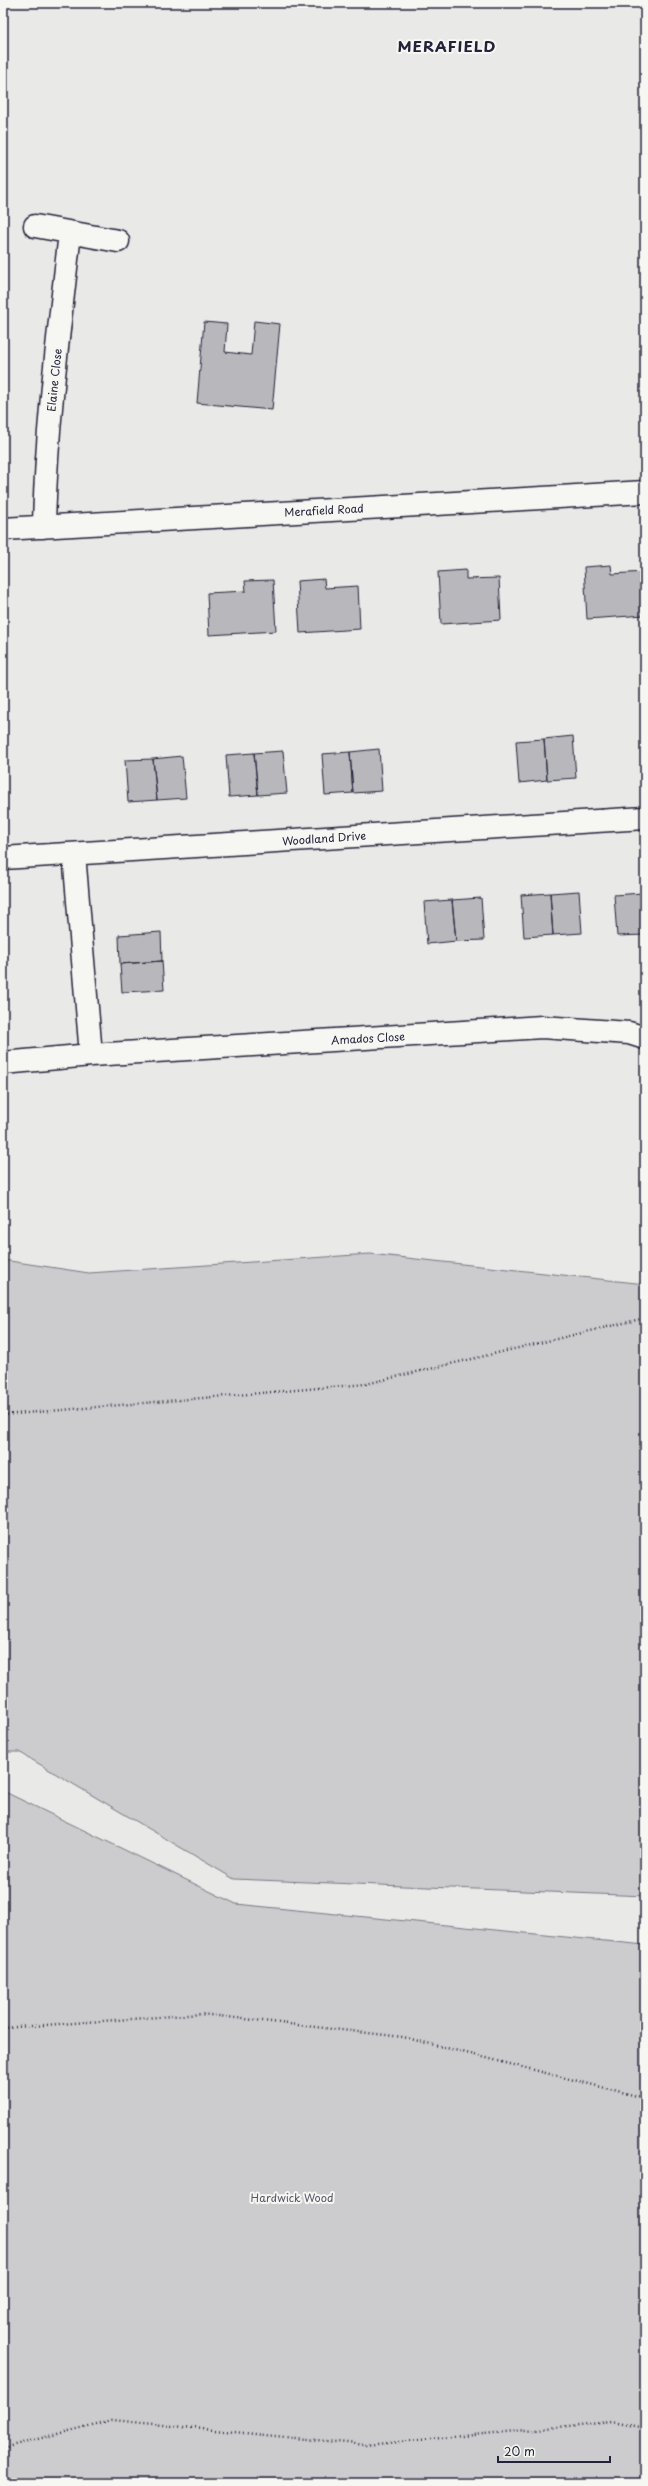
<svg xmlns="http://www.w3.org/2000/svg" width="648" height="2486" viewBox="0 0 648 2486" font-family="'Playpen Sans',sans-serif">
<rect width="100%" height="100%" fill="#e9e9e7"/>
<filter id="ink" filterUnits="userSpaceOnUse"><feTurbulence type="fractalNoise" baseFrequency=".025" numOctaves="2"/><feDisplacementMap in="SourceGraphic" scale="8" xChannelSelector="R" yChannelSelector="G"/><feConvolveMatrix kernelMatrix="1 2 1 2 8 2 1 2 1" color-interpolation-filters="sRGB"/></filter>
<g filter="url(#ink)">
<path fill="#ccccce" stroke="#777784" d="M370 1254 645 1284V1896L234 1879 19 1752H3V1260L89 1273Z
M3 1791 236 1904 645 1945V2483H3Z"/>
<path fill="#b8b8bc" stroke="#22223b" d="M254 321 280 324 272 410 197 403 204 322 227 324 225 352 251 355Z
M611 565 612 574 645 572V615L587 619 584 567Z
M466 570V579L499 578 501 620 441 624 438 572Z
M324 579 325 588 358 586 360 629 300 633 297 581Z
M273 580 276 631 209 635 207 593 246 591 245 581Z
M573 736 576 778 547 780 544 739Z
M544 739 547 780 519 783 516 741Z
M379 749 382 791 353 793 350 752Z
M283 751 287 793 258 795 254 753Z
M350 752 353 793 325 795 322 754Z
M254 753 258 795 229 797 226 755Z
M182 756 186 798 157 800 153 759Z
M153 759 157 800 128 802 125 760Z
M579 891 582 933 553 935 550 893Z
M550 893 553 935 524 937 521 895Z
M642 893 645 935 617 936 614 895Z
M642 893H645V926Z
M481 898 484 940 456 941 452 900Z
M452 900 456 941 427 944 424 902Z
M161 932 162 961 120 964 119 935Z
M162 961 164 990 122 992 120 964Z"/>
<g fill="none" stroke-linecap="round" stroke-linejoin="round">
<defs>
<path id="minor" d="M35 226 118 241
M44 527C46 428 59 331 70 233
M3 529 645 492
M74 854 91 1055
M3 858 645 818
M3 1063 91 1055 542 1027 629 1033 645 1038"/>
</defs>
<use href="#minor" stroke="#22223b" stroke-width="25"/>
<path stroke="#22223b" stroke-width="2.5" stroke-dasharray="1 3" stroke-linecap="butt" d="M3 1415 366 1384 645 1318
M3 2028 201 2014 403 2037 645 2098
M3 2448 112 2420 367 2445 611 2422 645 2428"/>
<use href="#minor" stroke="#f6f6f2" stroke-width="22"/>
</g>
</g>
<g text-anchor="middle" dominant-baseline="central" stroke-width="4" stroke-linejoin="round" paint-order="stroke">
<g font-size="11" fill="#22223b" stroke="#f6f6f2">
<text transform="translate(54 380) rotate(-84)">Elaine Close</text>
<text transform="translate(324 510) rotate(-3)">Merafield Road</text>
<text transform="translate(324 838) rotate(-4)">Woodland Drive</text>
<text transform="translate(368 1038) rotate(-3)">Amados Close</text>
</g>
<g font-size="11" fill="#555567" stroke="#f6f6f2">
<text x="292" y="2197">Hardwick Wood</text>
</g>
<g font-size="15" font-weight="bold" letter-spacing="1" fill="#22223b" stroke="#f6f6f2">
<text x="447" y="45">MERAFIELD</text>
</g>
</g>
<rect width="648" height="2486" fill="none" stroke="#f6f6f2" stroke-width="16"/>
<rect x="8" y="8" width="632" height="2470" fill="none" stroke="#22223b" stroke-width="1.5" filter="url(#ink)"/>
<path d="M498 2456v6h112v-6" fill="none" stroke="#22223b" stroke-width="2"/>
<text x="504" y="2456" font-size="12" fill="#22223b" stroke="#f6f6f2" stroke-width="3" paint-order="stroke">20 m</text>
</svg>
